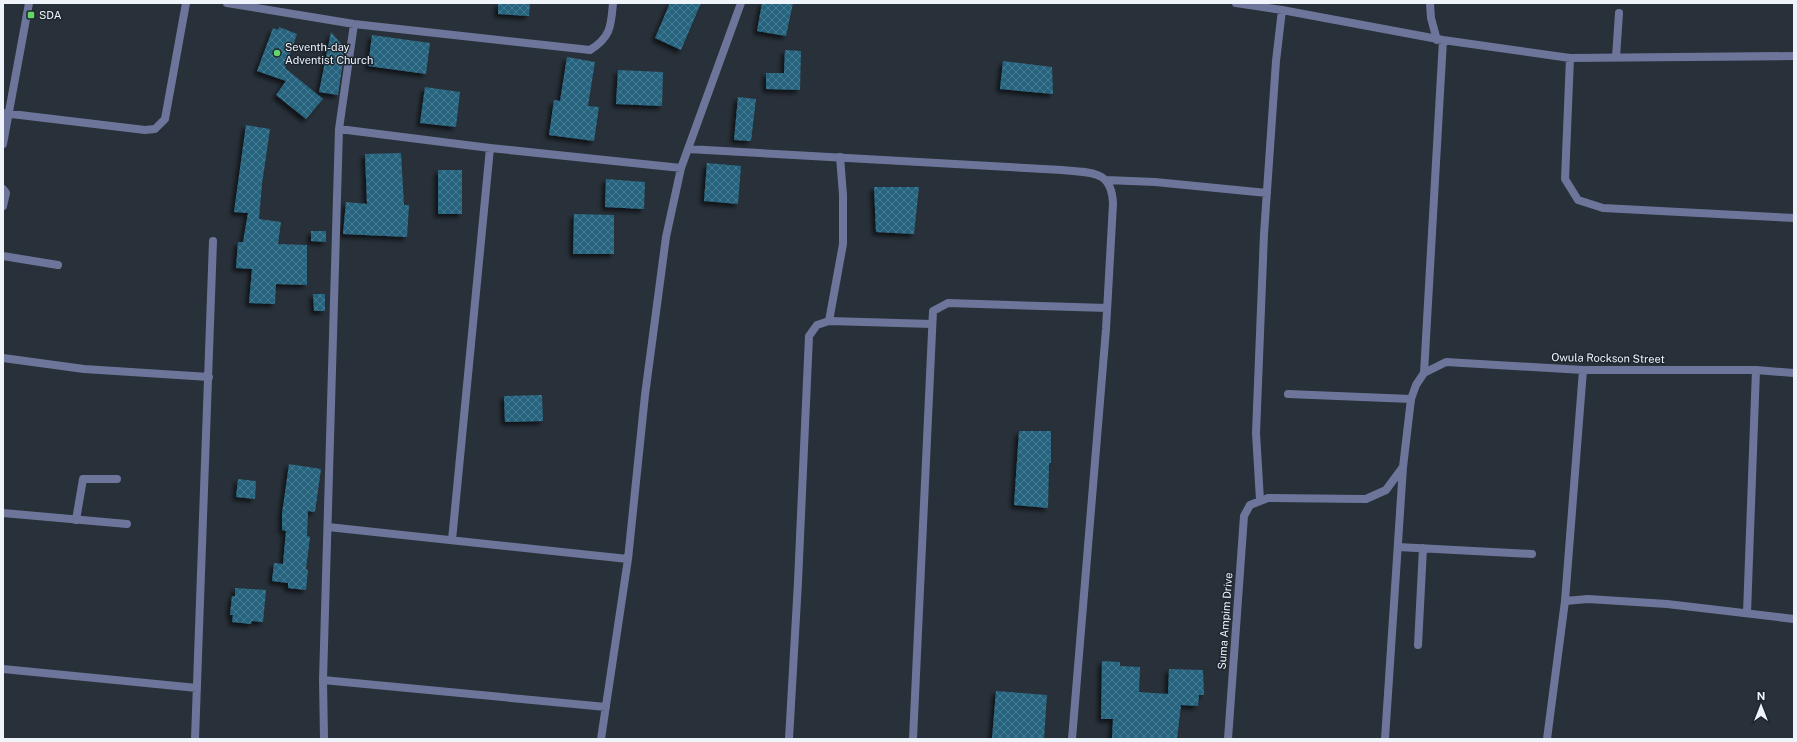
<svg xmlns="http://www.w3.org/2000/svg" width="1797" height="742" viewBox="0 0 1797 742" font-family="'Public Sans',sans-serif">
<defs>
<pattern id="building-cross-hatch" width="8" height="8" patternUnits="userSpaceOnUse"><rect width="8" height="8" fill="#28647e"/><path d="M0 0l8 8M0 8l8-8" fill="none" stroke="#487b91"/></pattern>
<filter id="shadow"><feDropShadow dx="-3.5" dy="3.5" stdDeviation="2" flood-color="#0009"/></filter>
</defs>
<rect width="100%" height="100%" fill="#283039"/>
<path fill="url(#building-cross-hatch)" filter="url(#shadow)" d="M498 3H530L529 16 498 14Z
M670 3H701L681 50 655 38Z
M762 3H793L786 36 757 31Z
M279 27 297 34 285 68 323 99 306 119 276 95 286 81 257 71 273 28 278 30Z
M331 32 345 48 338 95 319 92Z
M372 35 430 43 426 74 368 66Z
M785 50 801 51 800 90 766 89V73H784Z
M567 57 595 62 588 106 599 107 594 141 549 135 554 100 560 101Z
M1003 61 1052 67 1053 94 1000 89Z
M618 70 663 72 662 106 616 104Z
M425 87 460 92 456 127 420 123Z
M738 97 756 99 751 141 734 140Z
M246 125 270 129 262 184 259 219 281 222 278 244 307 245V285L276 284 275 304 249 303 252 269 236 268 238 242H243L248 213 234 212Z
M401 153 404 205H409L407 237 343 234 346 202 367 204 365 154Z
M707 163 741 166 738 204 704 201Z
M438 170H462V214H438Z
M606 179 645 182 644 209 605 207Z
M874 187H919L914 234 876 232Z
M574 214 614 215V254H573Z
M311 231H326V242L311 241Z
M313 294H325V311H314Z
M542 395 543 421 505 422 504 396Z
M1019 431H1051V463H1049L1048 508 1014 505Z
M289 464 321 469 315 512 308 511 307 536 310 537 306 569 308 570 306 590 288 588V583L272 581 274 563 283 564 286 531 282 530V514Z
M238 479 256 481 255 499 236 497Z
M235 588 266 590 263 622 252 621 251 624 232 622 233 615H230L232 596H235Z
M1102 661 1120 662V666L1140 667 1139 692 1168 694 1169 669 1203 670 1204 695H1199L1198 706 1181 705 1177 739H1112L1113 719H1101Z
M996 691 1047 695 1044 739H992Z"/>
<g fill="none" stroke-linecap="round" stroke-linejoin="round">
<path stroke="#6d769a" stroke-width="8" d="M1430 3 1431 18 1437 40
M3 189 6 193 3 206
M3 256 58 265
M829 321 843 244V195L840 157
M1288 394 1411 399
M76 520 83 479H117
M1398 547 1532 554
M1418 645 1423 548"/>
<path stroke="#6d769a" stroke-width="8" d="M227 3 354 24 590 50C611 37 611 26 613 3
M1236 3 1282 10 1443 40 1570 58 1794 56
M1616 57 1619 13
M1570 58 1565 179 1578 200 1603 208 1794 218
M3 113 145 130 155 129 165 119 186 3
M339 129 490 148 681 168
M3 144 29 3
M688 149 1062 170C1090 173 1112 169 1113 204L1106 329 1072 739
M1106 180 1155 182 1267 193
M3 358 84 369 209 377
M1424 373 1446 362 1583 370H1756L1794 373
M1260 500 1256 433 1264 234 1276 61 1282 10
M3 513 127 524
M328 527 628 559
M452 540 490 148
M1565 601 1588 599 1667 604 1794 619
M1747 613 1756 370
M3 669 197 688
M323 680 606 707
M195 739 213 241
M324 739 323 680 339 129 354 24
M601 739 628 559 645 395 666 237 681 168 741 3
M789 739 798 582 809 336 817 325 829 321 932 324
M913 739 933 311 948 303 1107 308
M1228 739 1244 516 1250 505 1268 498 1366 499 1386 490 1403 467
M1385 739 1403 467 1411 399 1416 385 1424 373 1443 40
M1547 739 1565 601 1583 370"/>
</g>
<g fill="#64d468" stroke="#1e262f" stroke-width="1.5">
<rect x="27" y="11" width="8" height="8" rx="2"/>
<circle cx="277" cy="53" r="4"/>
</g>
<g text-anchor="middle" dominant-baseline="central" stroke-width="3" stroke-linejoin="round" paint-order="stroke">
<g font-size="11" fill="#eff4fb" stroke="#1e262f" text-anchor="start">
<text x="39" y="15">SDA</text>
<text x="285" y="47">Seventh-day<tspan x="285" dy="13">Adventist Church</tspan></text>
</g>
<g font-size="11" fill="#eff4fb" stroke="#1e262f">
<text transform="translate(1608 358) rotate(1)">Owula Rockson Street</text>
<text transform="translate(1225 621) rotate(-86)">Suma Ampim Drive</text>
</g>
</g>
<rect width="1797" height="742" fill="none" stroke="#eff4fb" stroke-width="8"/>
<g transform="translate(1761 706)" stroke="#1e262f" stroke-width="3" paint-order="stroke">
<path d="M0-3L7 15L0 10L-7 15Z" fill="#eff4fb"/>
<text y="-6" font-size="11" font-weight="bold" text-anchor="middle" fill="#eff4fb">N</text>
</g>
</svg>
